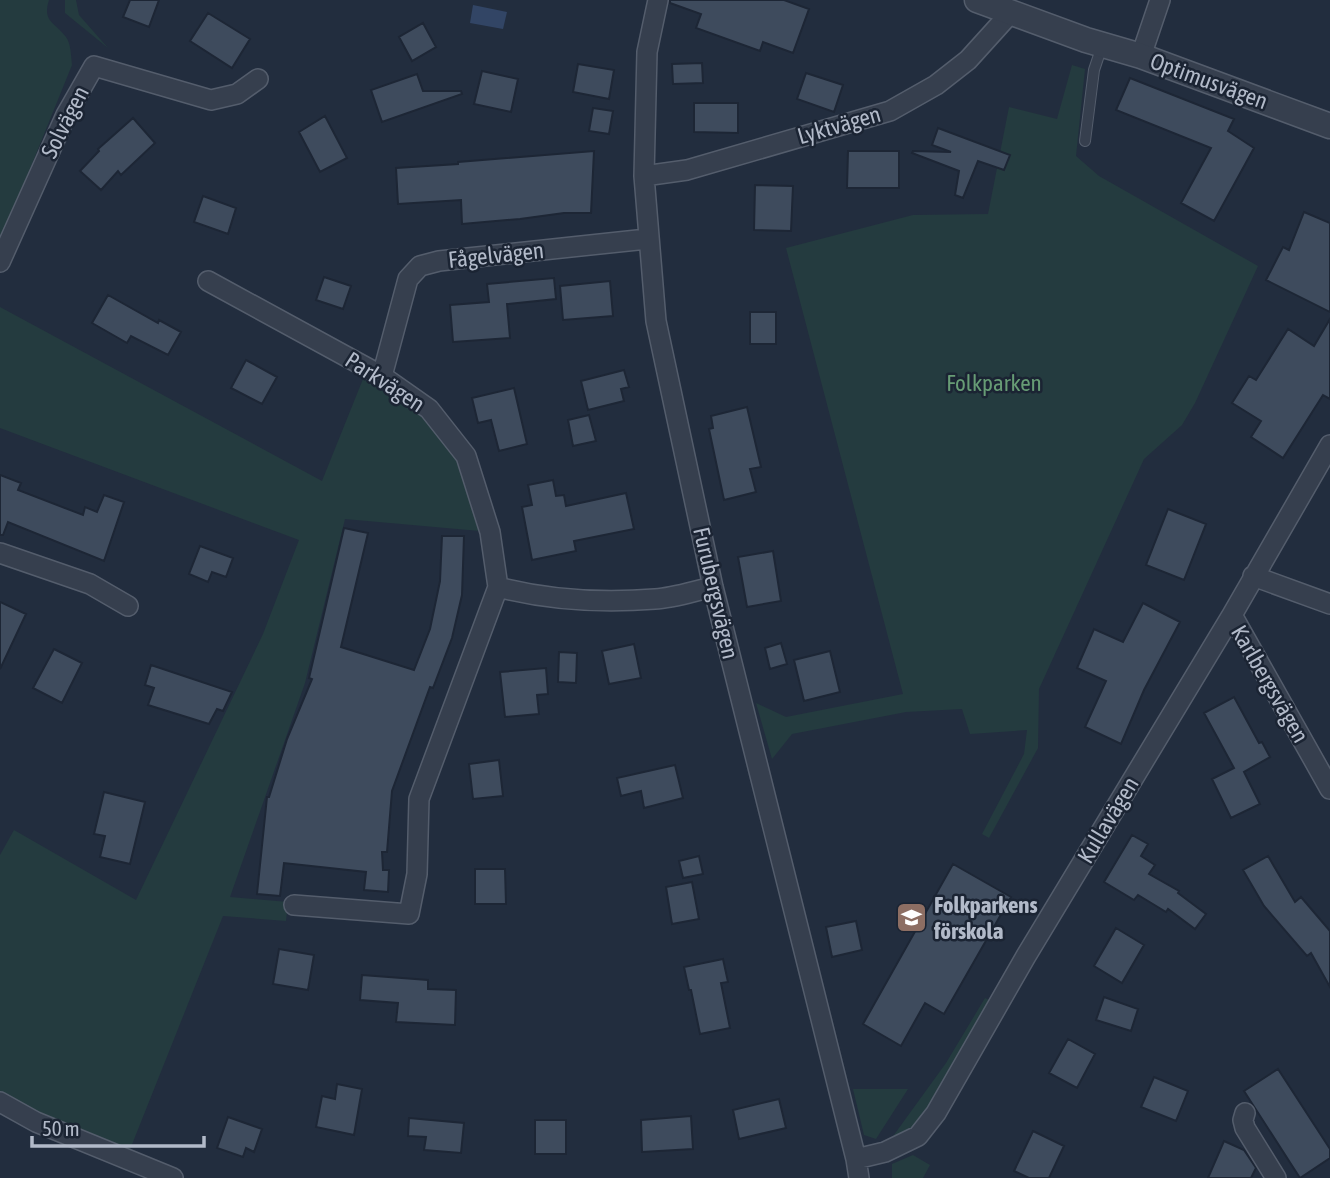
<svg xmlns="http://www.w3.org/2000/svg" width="1330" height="1178" viewBox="0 0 1330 1178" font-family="'Asap Condensed',sans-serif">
<rect width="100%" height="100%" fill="#222d3e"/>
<path fill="#243b3f" d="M0 0H49C42 22 55 22 66 37 71 44 71 56 72 65L0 243Z
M65 0H76L79 15 108 48 65 13Z
M1072 65 1085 69 1076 156 1099 176 1258 266 1195 403 1182 425 1144 459 1039 689 1038 748 989 838 982 834 1024 754 1027 730 970 734 962 709 906 712 792 734 772 759 756 703 786 717 903 694 786 248 913 215 988 214 1009 107 1057 119Z
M0 307 322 481 363 379 419 413 459 461 480 531 345 519 305 683 230 897 288 902 286 921 223 916 129 1152 38 1114 0 1094V855L14 830 136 900 263 634 299 540 0 428Z
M985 998 991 1001 931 1106 908 1132 891 1139 946 1063Z
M853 1089H908L876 1139 864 1135Z
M913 1155 930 1165 923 1178H892V1164Z"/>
<path fill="#324565" d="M473 5 507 12 503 29 470 23Z"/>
<path fill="#3e4b5d" stroke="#1d2635" stroke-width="2" d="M130 0H159L149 27 123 17Z
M670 0H784L809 9 793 53 763 42 760 51 696 28 701 14 670 3Z
M208 13 250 39 232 68 190 41Z
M423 23 436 47 412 61 399 37Z
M702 63 703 83 673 84 672 64Z
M578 64 614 70 609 99 573 92Z
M482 71 518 79 511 112 474 104Z
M806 73 843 85 834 112 797 99Z
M417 74 423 91H461L462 94 382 122 371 90Z
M1130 78 1234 119 1228 131 1254 148 1214 221 1181 203 1211 148 1116 110Z
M694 103H738V133L694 132Z
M593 108 613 111 609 134 589 131Z
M325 116 347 158 320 172 299 132Z
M133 118 155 143 121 175 118 171 101 190 80 171 99 151 98 149Z
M938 128 1010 155 1004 170 978 161 963 198 955 195 959 171 912 153 913 151 951 152 932 145Z
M594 151 591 213H564L520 219 462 224 461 200 398 204 396 168 458 164V162Z
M848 151H899V188H847Z
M755 185 793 186 791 231 754 230Z
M203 196 236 208 228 234 194 222Z
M1304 212 1330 223V312L1266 280 1283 247 1289 250Z
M324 277 351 286 343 309 316 300Z
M554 278 556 299 507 304 510 338 453 342 450 305 489 302 487 284Z
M610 281 613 316 563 320 560 286Z
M108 295 158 323 159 320 181 332 168 355 131 336 127 343 92 323Z
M750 312H776V344H750Z
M1330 319V399L1323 395 1283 458 1251 437 1261 421 1232 403 1249 376 1256 380 1288 329 1314 346Z
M246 360 277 377 262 404 231 388Z
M624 370 629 387 621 389 624 401 588 410 581 381Z
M514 388 527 444 499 451 491 420 478 423 472 398Z
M747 407 761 467 750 469 756 492 724 500 709 429 713 428 711 416Z
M589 415 596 441 573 446 568 420Z
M0 475 21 483 18 490 83 515 85 507 97 512 104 495 124 502 104 561 8 522 3 535H0Z
M553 480 556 496 564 495 566 506 626 493 634 529 574 541 576 551 532 560 522 507 532 505 528 485Z
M1168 509 1206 524 1184 580 1146 565Z
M344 528 368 533 341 647 414 670 430 629 440 581 442 536H464L462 595 452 638 433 688 430 687 392 791 387 852H382L383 870H389L388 892 364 890 366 872 284 863 280 896 257 894 267 797H269L287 739 312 679 309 678Z
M200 546 233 558 226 577 212 572 208 582 189 574Z
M773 551 781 601 747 607 738 557Z
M0 602 26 614 0 669Z
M1143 603 1180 622 1144 690 1121 744 1085 727 1106 681 1077 668 1094 629 1123 642Z
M781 643 787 664 770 669 765 648Z
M634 644 641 678 609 684 602 651Z
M54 649 82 663 62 703 33 688Z
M830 651 840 692 804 701 794 660Z
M559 652 577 653 576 683 558 682Z
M151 665 232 692 223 711 217 709 209 724 148 705 154 688 145 685Z
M546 668 548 694 537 695 539 714 505 717 500 672Z
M1234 697 1259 743 1262 742 1270 757 1244 772 1260 804 1231 818 1212 779 1234 768 1204 713Z
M499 760 503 796 473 799 469 764Z
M675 765 683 798 644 808 641 791 621 796 617 778Z
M104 792 145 802 130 864 100 857 105 836 94 834Z
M1132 835 1148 844 1141 856 1155 865 1149 874 1179 891 1178 893 1206 914 1195 929 1168 909 1166 912 1138 895 1134 900 1104 882Z
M699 856 703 874 683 878 679 861Z
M1268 856 1295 902 1301 897 1330 931V987L1311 953 1307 956 1264 906 1243 870Z
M953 864 1011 897 944 1014 925 1003 901 1046 863 1024Z
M475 869H505L506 904H475Z
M692 882 699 919 672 924 666 887Z
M856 921 862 950 832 957 826 927Z
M1116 928 1144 945 1122 983 1094 966Z
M279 949 314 955 308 990 273 984Z
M723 959 728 982 721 983 730 1028 700 1034 691 990H689L684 967Z
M362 975 428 980V989L456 990 455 1025 396 1022 398 1003 360 1000Z
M1104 997 1138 1009 1131 1031 1096 1020Z
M1068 1039 1095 1054 1077 1088 1049 1073Z
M1278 1069 1330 1149V1158L1300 1178 1244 1091Z
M1154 1077 1188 1091 1176 1121 1141 1107Z
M337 1084 362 1089 354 1135 316 1127 322 1096 335 1099Z
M779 1099 786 1128 739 1139 733 1110Z
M691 1116 693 1149 642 1152 641 1120Z
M228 1117 262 1129 254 1152 246 1148 243 1157 217 1148Z
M409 1118 464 1123 461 1153 424 1150 426 1137 408 1136Z
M535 1120H566V1154H535Z
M1033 1131 1064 1146 1049 1178H1029L1014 1171Z
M1224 1141 1244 1150 1256 1168 1251 1178H1208Z"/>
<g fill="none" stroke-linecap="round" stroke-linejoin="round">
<defs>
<path id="service" d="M1085 141 1094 70 1102 46"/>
<path id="minor" d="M658 0 647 52 644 176 656 321 713 587 856 1159 859 1178
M1141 56 1160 0
M644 176 687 170 890 111 936 85 968 60 1006 18
M0 262 66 115 94 66 211 100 237 94 258 79
M208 281 382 376 429 409 466 456 490 532 498 587 419 799 417 874 409 914 294 905
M382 376 408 279 420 266 439 261 647 239
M0 553 90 584 128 606
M1253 576 1330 604
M498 587C548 600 603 603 655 599 674 598 694 591 713 587
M1232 615 1330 789
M0 1102 36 1122 173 1178
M1245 1113 1243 1120 1245 1128 1276 1178
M856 1159 885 1152 918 1136 936 1113 1026 956 1232 615 1330 445"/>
<path id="tertiary" d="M977 0 1086 40 1141 56 1330 126"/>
</defs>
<use href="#service" stroke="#545d6c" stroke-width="12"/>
<use href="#minor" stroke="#545d6c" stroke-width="22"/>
<use href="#tertiary" stroke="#545d6c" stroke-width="27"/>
<use href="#service" stroke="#363f4e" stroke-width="10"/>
<use href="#minor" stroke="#363f4e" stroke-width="19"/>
<use href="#tertiary" stroke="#363f4e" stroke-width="24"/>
</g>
<defs>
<symbol id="school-square" viewBox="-11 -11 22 22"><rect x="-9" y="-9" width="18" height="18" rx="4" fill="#8d6e63" stroke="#1b2433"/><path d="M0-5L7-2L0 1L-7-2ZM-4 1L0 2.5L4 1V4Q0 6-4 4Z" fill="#fff"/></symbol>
</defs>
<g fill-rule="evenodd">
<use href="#school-square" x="894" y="900" width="35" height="35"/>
</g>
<g text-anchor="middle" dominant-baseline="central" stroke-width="5" stroke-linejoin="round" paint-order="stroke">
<g font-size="23" fill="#b2bac9" stroke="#1b2433">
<text transform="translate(1209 81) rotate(20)">Optimusvägen</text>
<text transform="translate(65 122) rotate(-63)">Solvägen</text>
<text transform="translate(839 125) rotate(-16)">Lyktvägen</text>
<text transform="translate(496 255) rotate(-6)">Fågelvägen</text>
<text transform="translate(385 382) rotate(33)">Parkvägen</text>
<text transform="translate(716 593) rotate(77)">Furubergsvägen</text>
<text transform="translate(1270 684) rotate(60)">Karlbergsvägen</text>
<text transform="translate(1108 820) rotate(-59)">Kullavägen</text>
</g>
<g font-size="23" fill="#679c75" stroke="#1b2433">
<text x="994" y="383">Folkparken</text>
</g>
<g font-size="23" font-weight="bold" fill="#b2bac9" stroke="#1b2433" text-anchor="start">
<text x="934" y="905">Folkparkens<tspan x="934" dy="26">förskola</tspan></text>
</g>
</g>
<path d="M32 1136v10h172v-10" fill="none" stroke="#b2bac9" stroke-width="3.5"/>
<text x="42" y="1136" font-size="21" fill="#b2bac9" stroke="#1b2433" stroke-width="5" paint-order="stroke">50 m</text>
</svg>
